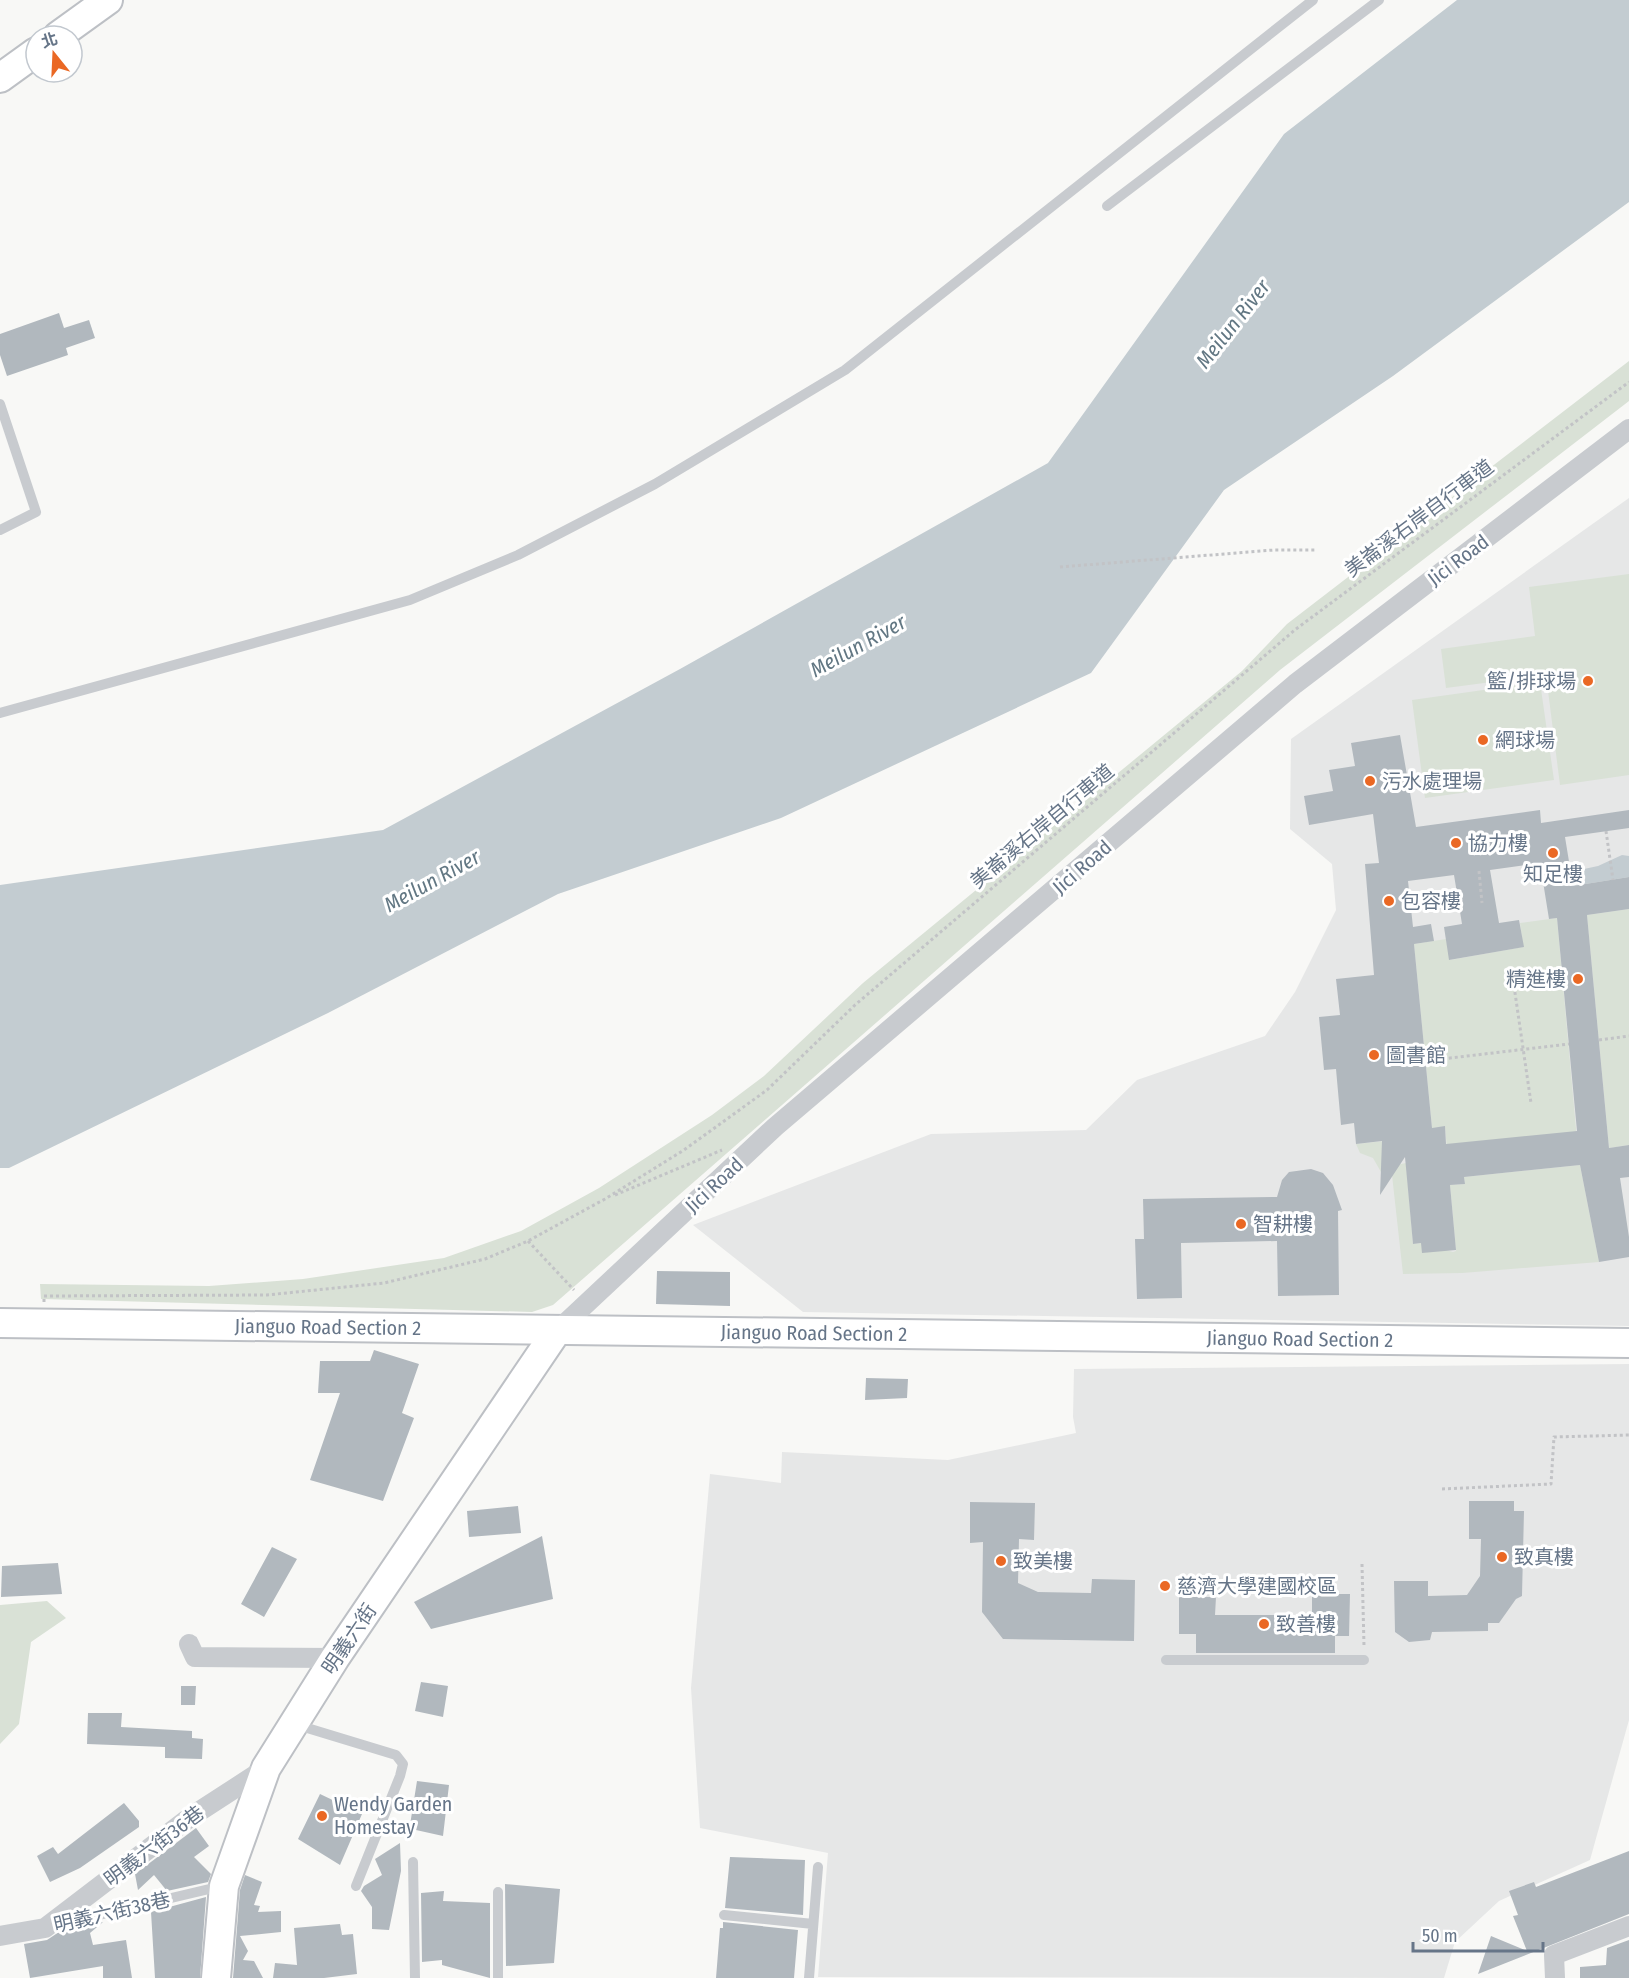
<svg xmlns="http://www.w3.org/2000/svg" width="1629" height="1978" viewBox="0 0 1629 1978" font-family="'Fira Sans Condensed','Noto Sans TC',sans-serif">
<rect width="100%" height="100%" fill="#f8f8f6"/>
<path fill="#e6e7e7" d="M1629 498V1326L803 1312 693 1225 931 1134 1086 1130 1137 1080 1265 1036 1295 992 1336 910 1332 864 1290 829 1291 739Z
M1629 1364V1720L1590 1860 1499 1901 1455 1942 1444 1978 818 1977 828 1853 700 1828 691 1688 710 1474 781 1483 782 1452 948 1460 1076 1433 1073 1417 1074 1369Z"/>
<path fill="#d9e1d6" d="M1629 361V401L1280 670 553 1305 532 1312 41 1299 40 1284 209 1286 303 1279 444 1258 521 1231 599 1188 712 1115 764 1076 863 983 1242 671 1287 624Z
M1629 574V775L1560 785 1546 675 1446 688 1441 649 1535 636 1529 587Z
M1540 682 1554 780 1425 798 1412 700Z
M1629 909V1145L1609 1148 1587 915Z
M1557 918 1578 1151 1449 1171 1445 1127 1432 1128 1414 944 1446 939 1450 960 1523 947 1520 923Z
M1413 1138 1381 1172 1373 1158 1360 1153 1356 1144Z
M1406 1163 1413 1244 1421 1243 1453 1252 1456 1251 1450 1185 1465 1184 1464 1177 1580 1165 1599 1262 1462 1273 1403 1274 1391 1166Z
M47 1601 66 1618 31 1642 19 1724 0 1744V1605Z"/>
<path fill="#c3ccd1" d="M1457 0H1629V202L1393 376 1224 490 1091 673 781 818 558 894 328 1013 9 1168H0V885L383 830 680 669 1048 463 1284 134Z
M1622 855 1629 856V877L1573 886 1570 872 1598 866Z"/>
<path fill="#b1b8be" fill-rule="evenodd" d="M59 313 64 328 89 320 95 338 66 348 68 355 7 376 0 355V334Z
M1400 735 1416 827 1540 810 1541 823 1629 810V828L1565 837 1573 886 1629 877V909L1587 915 1609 1148 1629 1145V1177L1620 1178 1629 1237V1257L1599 1262 1580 1165 1464 1177 1465 1184 1450 1185 1456 1250 1422 1253 1421 1243 1413 1244 1405 1157 1380 1195 1382 1141 1356 1144 1354 1123 1341 1125 1336 1069 1324 1070 1319 1017 1340 1015 1336 979 1374 975 1365 864 1379 863 1373 814 1309 825 1304 796 1333 791 1329 770 1355 766 1351 743ZM1540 863 1549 919 1557 918 1577 1131 1446 1144 1445 1126 1432 1128 1414 944 1434 941 1431 924 1413 927 1408 881 1454 875 1462 924 1444 927 1449 960 1524 947 1519 920 1499 923 1490 870Z
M1311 1169 1323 1173 1333 1185 1342 1210 1338 1211 1339 1295 1278 1296 1277 1241 1181 1243 1182 1298 1137 1299 1135 1239H1144L1143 1199 1277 1197 1282 1180 1289 1172Z
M657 1271 730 1272V1306L656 1304Z
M374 1350 419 1364 402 1413 414 1418 383 1501 310 1480 340 1393H318L320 1361H370Z
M866 1378 908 1379 907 1398 865 1400Z
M1469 1501H1514V1511H1524L1522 1596 1516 1599 1499 1623H1488V1631L1432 1632 1430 1640 1409 1642 1395 1632 1394 1581H1428V1596L1467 1595 1480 1576 1481 1539H1469Z
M970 1502 1035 1503 1034 1540 1019 1539 1018 1583 1038 1592 1091 1593 1092 1579 1135 1580 1134 1641 1003 1639 982 1612 983 1542 970 1543Z
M518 1506 521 1533 469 1537 467 1511Z
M542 1536 553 1599 431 1629 414 1602Z
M272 1547 297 1559 264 1617 241 1604Z
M58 1563 62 1594 1 1597 2 1566Z
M1312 1594H1350L1349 1636H1335V1653H1196V1634H1179V1597H1216L1215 1615H1312Z
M421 1682 448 1686 443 1717 415 1711Z
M181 1686H196L195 1705H181Z
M88 1713H122L121 1727 192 1731V1738L203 1739 202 1759 165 1758V1747L87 1744Z
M417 1781 449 1785 443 1836 416 1830V1825H410Z
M320 1794 362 1814 340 1865 298 1839Z
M124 1803 139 1821V1827L80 1868 50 1882 37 1856 53 1847 58 1854Z
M196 1828 209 1846 194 1857 211 1874 208 1882 167 1891 154 1875 138 1890 135 1874Z
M400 1843 401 1871 389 1930 372 1929V1907L361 1891 364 1886 382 1875 375 1859Z
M1629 1851V1914L1478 1974 1491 1936 1527 1951 1513 1916 1518 1915 1509 1891 1534 1882 1536 1887Z
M730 1857 805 1860 803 1915 725 1908Z
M245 1875 262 1882 254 1905 260 1906 258 1912 281 1911V1932L240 1936 248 1951 243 1960 254 1961 263 1978H233L240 1890Z
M505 1884 560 1889 554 1963 506 1966Z
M444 1891 443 1901 490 1903V1978L442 1965V1960L422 1962 421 1893Z
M206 1897 200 1978H155L151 1912Z
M103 1922 90 1933 93 1945 126 1940 132 1978H103V1966L30 1978 24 1944 47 1940 59 1932Z
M723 1922 798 1930 794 1978H716L720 1928H723Z
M340 1924 342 1935 353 1934 357 1974 324 1978H273L275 1963 297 1965 294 1928Z
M1629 1940V1978H1580V1967L1606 1965 1607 1948Z"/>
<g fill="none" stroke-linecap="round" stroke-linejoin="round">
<defs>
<g id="secondary">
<path d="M58 36 108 0"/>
<path d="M0 78 36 52"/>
<path id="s1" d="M0 1323 1629 1343"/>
<path d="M216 1978 224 1886 266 1768 335 1658 556 1332"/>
</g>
</defs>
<use href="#secondary" stroke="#bdc0c5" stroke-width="32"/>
<path stroke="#c2c3c6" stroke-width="3" stroke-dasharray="3 3" stroke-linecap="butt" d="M1060 567 1274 550H1317
M1606 831 1613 880
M1479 871 1482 903
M1514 986 1531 1103
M1599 1040 1629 1036
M1425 1061 1569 1044
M615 1195 722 1150
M528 1241 574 1290
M44 1302V1296L267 1295 384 1283 485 1259 528 1241 605 1199 684 1150 767 1090 855 1005 1296 629 1629 382
M1442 1489 1551 1484 1554 1437 1629 1435
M1362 1564 1364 1646"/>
<path stroke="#c8cbcf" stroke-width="10" d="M1107 206 1379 0
M0 404 36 512 0 530
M0 713 410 600 518 555 655 484 845 370 1313 0
M1166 1660H1364
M294 1724 396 1755 403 1764 400 1776 356 1886
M413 1862 415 1978
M724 1915 813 1924
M57 1925 222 1886
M498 1978V1892
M809 1978 818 1867"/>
<path stroke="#c8cbcf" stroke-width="20" d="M556 1332 775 1127 1295 684 1629 429
M189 1644 195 1657 335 1658
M0 1936 45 1928 189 1818 266 1768
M1555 1978 1554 1955 1629 1926"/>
<use href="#secondary" stroke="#fff" stroke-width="28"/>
</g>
<g fill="#ea6824" stroke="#fff" stroke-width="2">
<circle cx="1588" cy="681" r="6"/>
<circle cx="1483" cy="740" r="6"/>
<circle cx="1370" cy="781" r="6"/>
<circle cx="1456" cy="843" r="6"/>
<circle cx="1553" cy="853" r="6"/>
<circle cx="1389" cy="901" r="6"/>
<circle cx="1578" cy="979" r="6"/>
<circle cx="1374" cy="1055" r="6"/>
<circle cx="1241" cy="1224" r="6"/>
<circle cx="1502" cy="1557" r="6"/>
<circle cx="1001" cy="1561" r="6"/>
<circle cx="1165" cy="1586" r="6"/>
<circle cx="1264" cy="1624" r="6"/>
<circle cx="322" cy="1816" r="6"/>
</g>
<g text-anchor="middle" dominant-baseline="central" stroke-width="6" stroke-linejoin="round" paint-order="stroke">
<g font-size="20" fill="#667588" stroke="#fff">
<text transform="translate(1419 518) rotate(-37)">美崙溪右岸自行車道</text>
<text transform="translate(1458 560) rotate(-37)">Jici Road</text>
<text transform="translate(1042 826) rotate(-40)">美崙溪右岸自行車道</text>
<text transform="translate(1082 867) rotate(-41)">Jici Road</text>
<text transform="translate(714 1185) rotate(-43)">Jici Road</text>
<text stroke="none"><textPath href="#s1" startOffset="328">Jianguo Road Section 2</textPath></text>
<text stroke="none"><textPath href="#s1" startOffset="814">Jianguo Road Section 2</textPath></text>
<text stroke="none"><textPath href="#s1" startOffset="1300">Jianguo Road Section 2</textPath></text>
<text transform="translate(349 1639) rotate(-56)">明義六街</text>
<text transform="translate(154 1846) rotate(-37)">明義六街36巷</text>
<text transform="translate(112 1912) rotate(-13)">明義六街38巷</text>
</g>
<g font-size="20" fill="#667588" stroke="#fff" text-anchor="start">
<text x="1576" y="681" text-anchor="end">籃/排球場</text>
<text x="1495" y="740">網球場</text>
<text x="1382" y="781">污水處理場</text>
<text x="1468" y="843">協力樓</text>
<text x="1553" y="874" text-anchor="middle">知足樓</text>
<text x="1401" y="901">包容樓</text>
<text x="1566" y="979" text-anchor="end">精進樓</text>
<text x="1386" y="1055">圖書館</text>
<text x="1253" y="1224">智耕樓</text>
<text x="1514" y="1557">致真樓</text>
<text x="1013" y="1561">致美樓</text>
<text x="1177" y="1586">慈濟大學建國校區</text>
<text x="1276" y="1624">致善樓</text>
<text x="334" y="1804">Wendy Garden<tspan x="334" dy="23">Homestay</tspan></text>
</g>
<g font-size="21" font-style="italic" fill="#627783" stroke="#fff">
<text transform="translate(1233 324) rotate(-52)">Meilun River</text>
<text transform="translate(858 646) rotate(-29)">Meilun River</text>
<text transform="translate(432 881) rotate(-29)">Meilun River</text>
</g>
</g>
<g transform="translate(54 54) rotate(342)"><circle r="28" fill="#ffffff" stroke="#c2c8cf" stroke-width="1.5"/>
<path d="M0-4.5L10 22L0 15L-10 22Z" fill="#ea6824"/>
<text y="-9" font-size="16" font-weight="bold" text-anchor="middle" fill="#667588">北</text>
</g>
<path d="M1413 1942v9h130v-9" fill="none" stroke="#667588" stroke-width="3"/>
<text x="1422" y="1942" font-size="18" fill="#667588" stroke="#ffffff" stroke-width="4.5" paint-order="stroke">50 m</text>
</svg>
